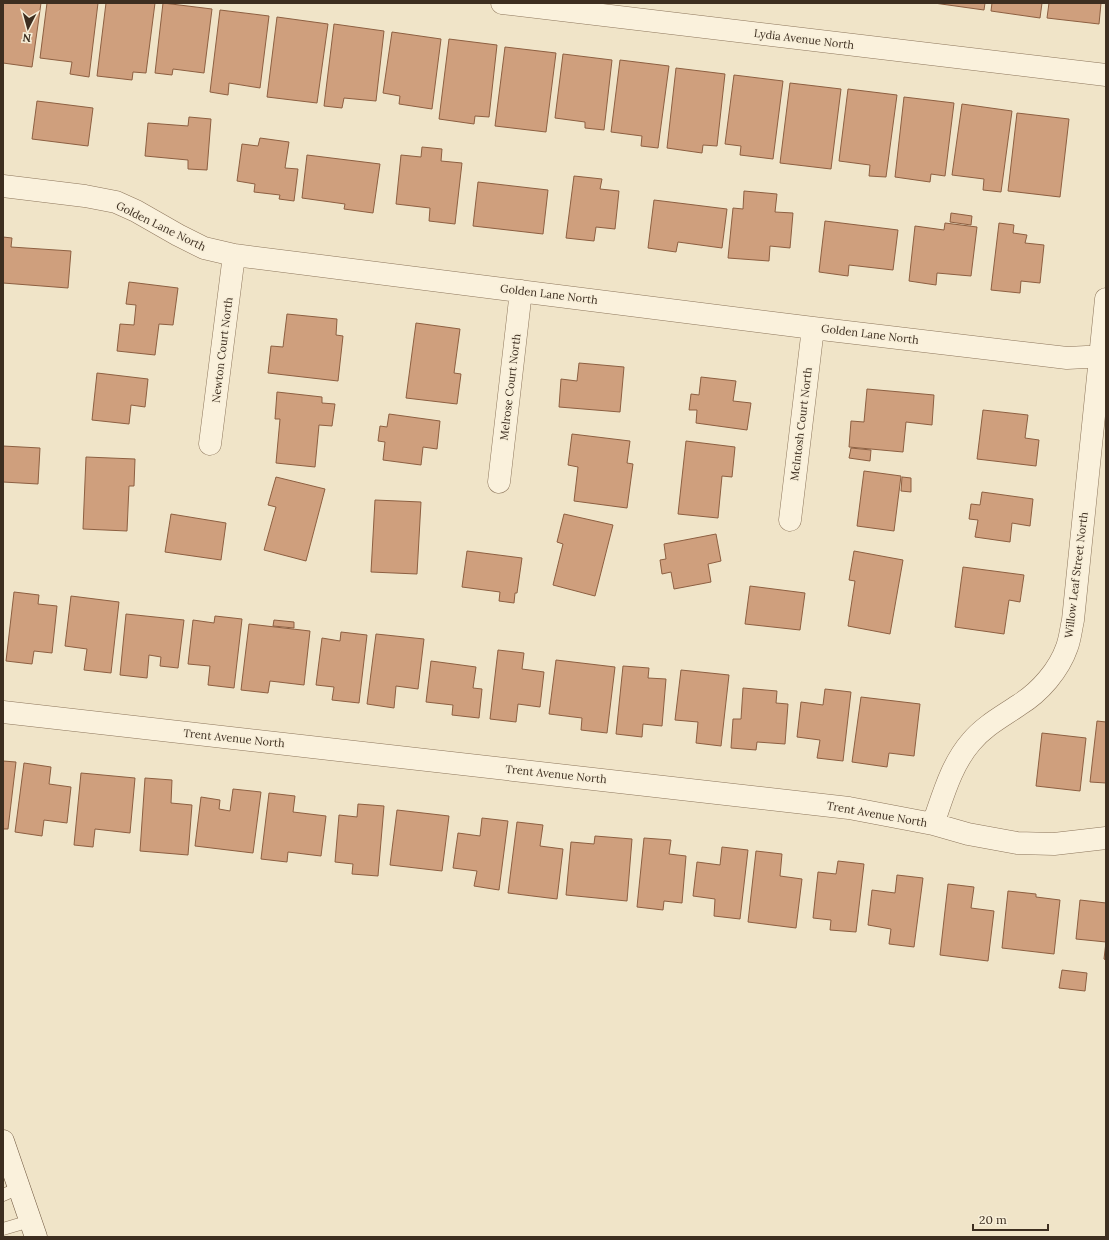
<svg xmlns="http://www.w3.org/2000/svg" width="1109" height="1240" viewBox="0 0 1109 1240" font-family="Lora,serif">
<rect width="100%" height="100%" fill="#f0e4c8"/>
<path fill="#cf9f7d" stroke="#8d5f41" d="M3 3H41L32 67 3 63Z
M47 3H98L89 77 70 74 72 62 40 58Z
M106 3H155L146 73 133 72 132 80 97 76Z
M163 3 212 9 204 73 173 69 172 75 155 73Z
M934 3H985L984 10Z
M992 3H1042L1040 18 991 11Z
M1049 3H1101L1099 24 1047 18Z
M220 10 269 16 260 88 229 83 228 95 210 92Z
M277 17 328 24 317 103 267 97Z
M334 24 384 31 376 101 344 98 342 108 324 106Z
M392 32 441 39 432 109 399 104 400 96 383 93Z
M449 39 497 45 489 117 475 116 474 124 439 119Z
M505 47 556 53 546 132 495 126Z
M563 54 612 60 604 130 585 128V122L555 118Z
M620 60 669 66 658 148 641 146 642 136 611 132Z
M676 68 725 74 717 146 703 145 702 153 667 148Z
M734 75 783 81 773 159 740 155 741 146 725 144Z
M790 83 841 89 831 169 780 163Z
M848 89 897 95 886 177 869 176 870 165 839 161Z
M904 97 954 103 945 176 931 174 930 182 895 177Z
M37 101 93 108 88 146 32 139Z
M962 104 1012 111 1001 192 983 190 984 179 952 175Z
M1017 113 1069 119 1060 197 1008 191Z
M189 117 211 119 207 170 188 169V160L145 156 148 123 188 126Z
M260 138 289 142 285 168 298 169 294 201 279 199 280 195 254 192 255 184 237 181 242 144 258 146Z
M422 147 442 149 441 161 462 163 455 224 429 221 430 208 396 204 401 155 421 157Z
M307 155 380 164 373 213 344 209 345 204 302 198Z
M574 176 602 179 600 189 619 191 615 229 596 227 594 241 566 238Z
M478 182 548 190 543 234 473 226Z
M744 191 777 194 775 212 793 213 790 248 770 246 769 261 728 258 733 208 743 209Z
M654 200 727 209 722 248 678 242 676 252 648 248Z
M951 213 972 216 971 225 950 222Z
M825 221 898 230 893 270 849 265 848 276 819 272Z
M945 223 977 227 971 276 937 273 936 285 909 281 915 226 944 230Z
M999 223 1014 225 1013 233 1027 235 1025 243 1044 245 1040 283 1021 281 1020 293 991 290Z
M3 237 12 238 11 247 71 251 68 288 3 283Z
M129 282 178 288 173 325 159 324 155 355 117 351 120 324 134 325 136 305 126 304Z
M287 314 337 319 336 335 343 336 338 381 268 373 271 346 283 347Z
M416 323 460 329 454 373 461 374 457 404 406 398Z
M579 363 624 367 620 412 559 407 561 379 577 381Z
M97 373 148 379 145 407 131 405 129 424 92 420Z
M701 377 736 381 733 401 751 403 747 430 696 423 697 410H689L691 394 699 395Z
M867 389 934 395 932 425 906 422 903 452 849 447 851 421 864 422Z
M277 392 322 397V403L335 404 332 426 319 425 315 467 276 463 280 419H275Z
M983 410 1028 415 1025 438 1039 440 1036 466 977 459Z
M389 414 440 421 437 449 423 447 421 465 383 460 385 442 378 441 380 426 387 427Z
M572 434 630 441 627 463 633 464 627 508 574 501 578 467 568 465Z
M686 441 735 447 732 477 722 476 718 518 678 514Z
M3 446 40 448 38 484 3 482Z
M851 448 871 450 870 461 849 458Z
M86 457 135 459 134 486H129L127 531 83 529Z
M864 471 901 476 894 531 857 526Z
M276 477 325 489 306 561 264 550 276 507 268 505Z
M902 477 911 478V492L901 491Z
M982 492 1033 499 1030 526 1012 523 1010 542 975 537 978 520 969 519 971 504 980 505Z
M375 500 421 502 417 574 371 572Z
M171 514 226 523 221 560 165 552Z
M564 514 613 525 595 596 553 585 563 544 557 542Z
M716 534 721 561 708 564 711 582 674 589 671 572 662 574 660 560 666 559 664 544Z
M467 551 522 558 517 593H515L514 603 499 601 500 592 462 587Z
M854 551 903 560 890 634 848 626 855 581 849 580Z
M963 567 1024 575 1020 602 1009 600 1004 634 955 627Z
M750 586 805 593 800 630 745 624Z
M14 592 39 595 38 604 57 606 52 653 34 651 32 664 6 661Z
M71 596 119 602 111 673 84 670 87 649 65 646Z
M126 614 184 620 178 668 160 666 161 657 149 655 147 678 120 675Z
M215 616 242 619 234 688 208 685 210 666 188 664 193 620 214 623Z
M274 620 294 622V628L273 626Z
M249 624 310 631 304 685 270 681 268 693 241 690Z
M341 632 367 635 359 703 332 700 334 687 316 685 322 638 340 641Z
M376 634 424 639 418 689 396 686 394 708 367 704Z
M498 650 524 653 522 669 544 672 540 707 518 704 516 722 490 719Z
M556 660 615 667 607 733 581 730 582 718 549 714Z
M431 661 476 667 473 688 482 689 479 718 452 715 453 705 426 702Z
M623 666 649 668 648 678 666 679 662 726 643 724 642 737 616 734Z
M681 670 729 675 721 746 696 743 698 722 675 720Z
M743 688 777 691 776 703 788 704 785 744 757 742 756 750 731 748 733 719H741Z
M825 689 851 692 843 761 817 758 820 740 797 737 801 702 823 705Z
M861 697 920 704 914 756 889 753 887 767 852 762Z
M1097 721 1106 722V783L1090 782Z
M1042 733 1086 738 1080 791 1036 786Z
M3 761 16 762 8 829H3Z
M24 763 51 767 49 784 71 787 67 823 44 820 42 836 15 832Z
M81 773 135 778 130 833 95 829 93 847 74 845Z
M145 778 172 780 171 803 192 805 188 855 140 851Z
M233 789 261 792 253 853 195 846 201 797 220 800 219 809 230 811Z
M269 793 295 796 293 812 326 816 321 856 288 852 287 862 261 859Z
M358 804 384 806 378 876 352 874 353 864 335 862 339 815 357 817Z
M397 810 449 816 442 871 390 865Z
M482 818 508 821 499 890 474 886 477 871 453 868 458 833 480 836Z
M517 822 543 825 540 846 563 849 557 899 508 893Z
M595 836 632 839 627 901 566 895 571 842 594 844Z
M644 838 671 840 669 854 686 856 682 903 664 901 663 910 637 907Z
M722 847 748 850 740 919 714 916 715 899 693 896 697 862 720 865Z
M756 851 782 854 780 876 802 879 796 928 748 922Z
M838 861 864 864 856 932 830 930 831 920 813 918 818 872 836 874Z
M897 875 923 878 914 947 889 944 891 929 868 925 872 890 895 893Z
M948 884 974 887 971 908 994 911 988 961 940 955Z
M1008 891 1036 894V897L1060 900 1054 954 1002 948Z
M1080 900 1106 903V960L1104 959 1106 942 1076 939Z
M1062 970 1087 973 1085 991 1059 988Z"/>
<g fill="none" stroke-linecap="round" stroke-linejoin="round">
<defs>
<path id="lane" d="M3 1195 19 1188
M3 1229 30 1221"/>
<path id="street" d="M502 3 1106 75
M3 186 85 196 116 202 136 211 178 235 204 248 234 255 813 328 1067 358 1106 356
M210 444 234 255
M499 482 521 291
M790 520 813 328
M3 712 849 808 933 824 968 834 1017 843 1054 844 1106 838
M933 824C943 796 951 765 971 742 984 726 1003 716 1019 705 1040 692 1059 670 1067 647 1070 639 1071 629 1073 620L1106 299"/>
<path id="secondary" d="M3 1141 36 1237"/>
</defs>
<use href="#lane" stroke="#8d765c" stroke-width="13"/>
<use href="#street" stroke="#8d765c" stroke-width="23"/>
<use href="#secondary" stroke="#6f573f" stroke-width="23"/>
<use href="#lane" stroke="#faf1dc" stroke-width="12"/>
<use href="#street" stroke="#faf1dc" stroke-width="22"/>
<use href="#secondary" stroke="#faf1dc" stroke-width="22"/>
</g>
<g text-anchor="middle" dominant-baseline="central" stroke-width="3" stroke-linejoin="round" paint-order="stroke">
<g font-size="11" fill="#3d2e20" stroke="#f7eed8">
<text transform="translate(804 39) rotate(7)">Lydia Avenue North</text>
<text transform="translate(161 226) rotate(26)">Golden Lane North</text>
<text transform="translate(549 294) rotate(7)">Golden Lane North</text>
<text transform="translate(870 334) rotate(7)">Golden Lane North</text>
<text transform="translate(222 350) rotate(-83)">Newton Court North</text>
<text transform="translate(510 387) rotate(-83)">Melrose Court North</text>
<text transform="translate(801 424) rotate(-83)">McIntosh Court North</text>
<text transform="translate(1076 575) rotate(-83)">Willow Leaf Street North</text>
<text transform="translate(234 738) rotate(6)">Trent Avenue North</text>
<text transform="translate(556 774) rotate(6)">Trent Avenue North</text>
<text transform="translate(877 814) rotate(10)">Trent Avenue North</text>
</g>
</g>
<rect width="1109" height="1240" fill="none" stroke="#3d2e20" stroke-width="8"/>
<g transform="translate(28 28) rotate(186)" stroke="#f7eed8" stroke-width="3" paint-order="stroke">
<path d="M0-3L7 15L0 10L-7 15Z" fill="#3d2e20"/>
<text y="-6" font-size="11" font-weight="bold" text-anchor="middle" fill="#3d2e20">N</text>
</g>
<path d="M973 1224v6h75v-6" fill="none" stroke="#3d2e20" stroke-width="2"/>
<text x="979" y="1224" font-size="12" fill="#3d2e20" stroke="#f7eed8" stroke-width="3" paint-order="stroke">20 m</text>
</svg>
